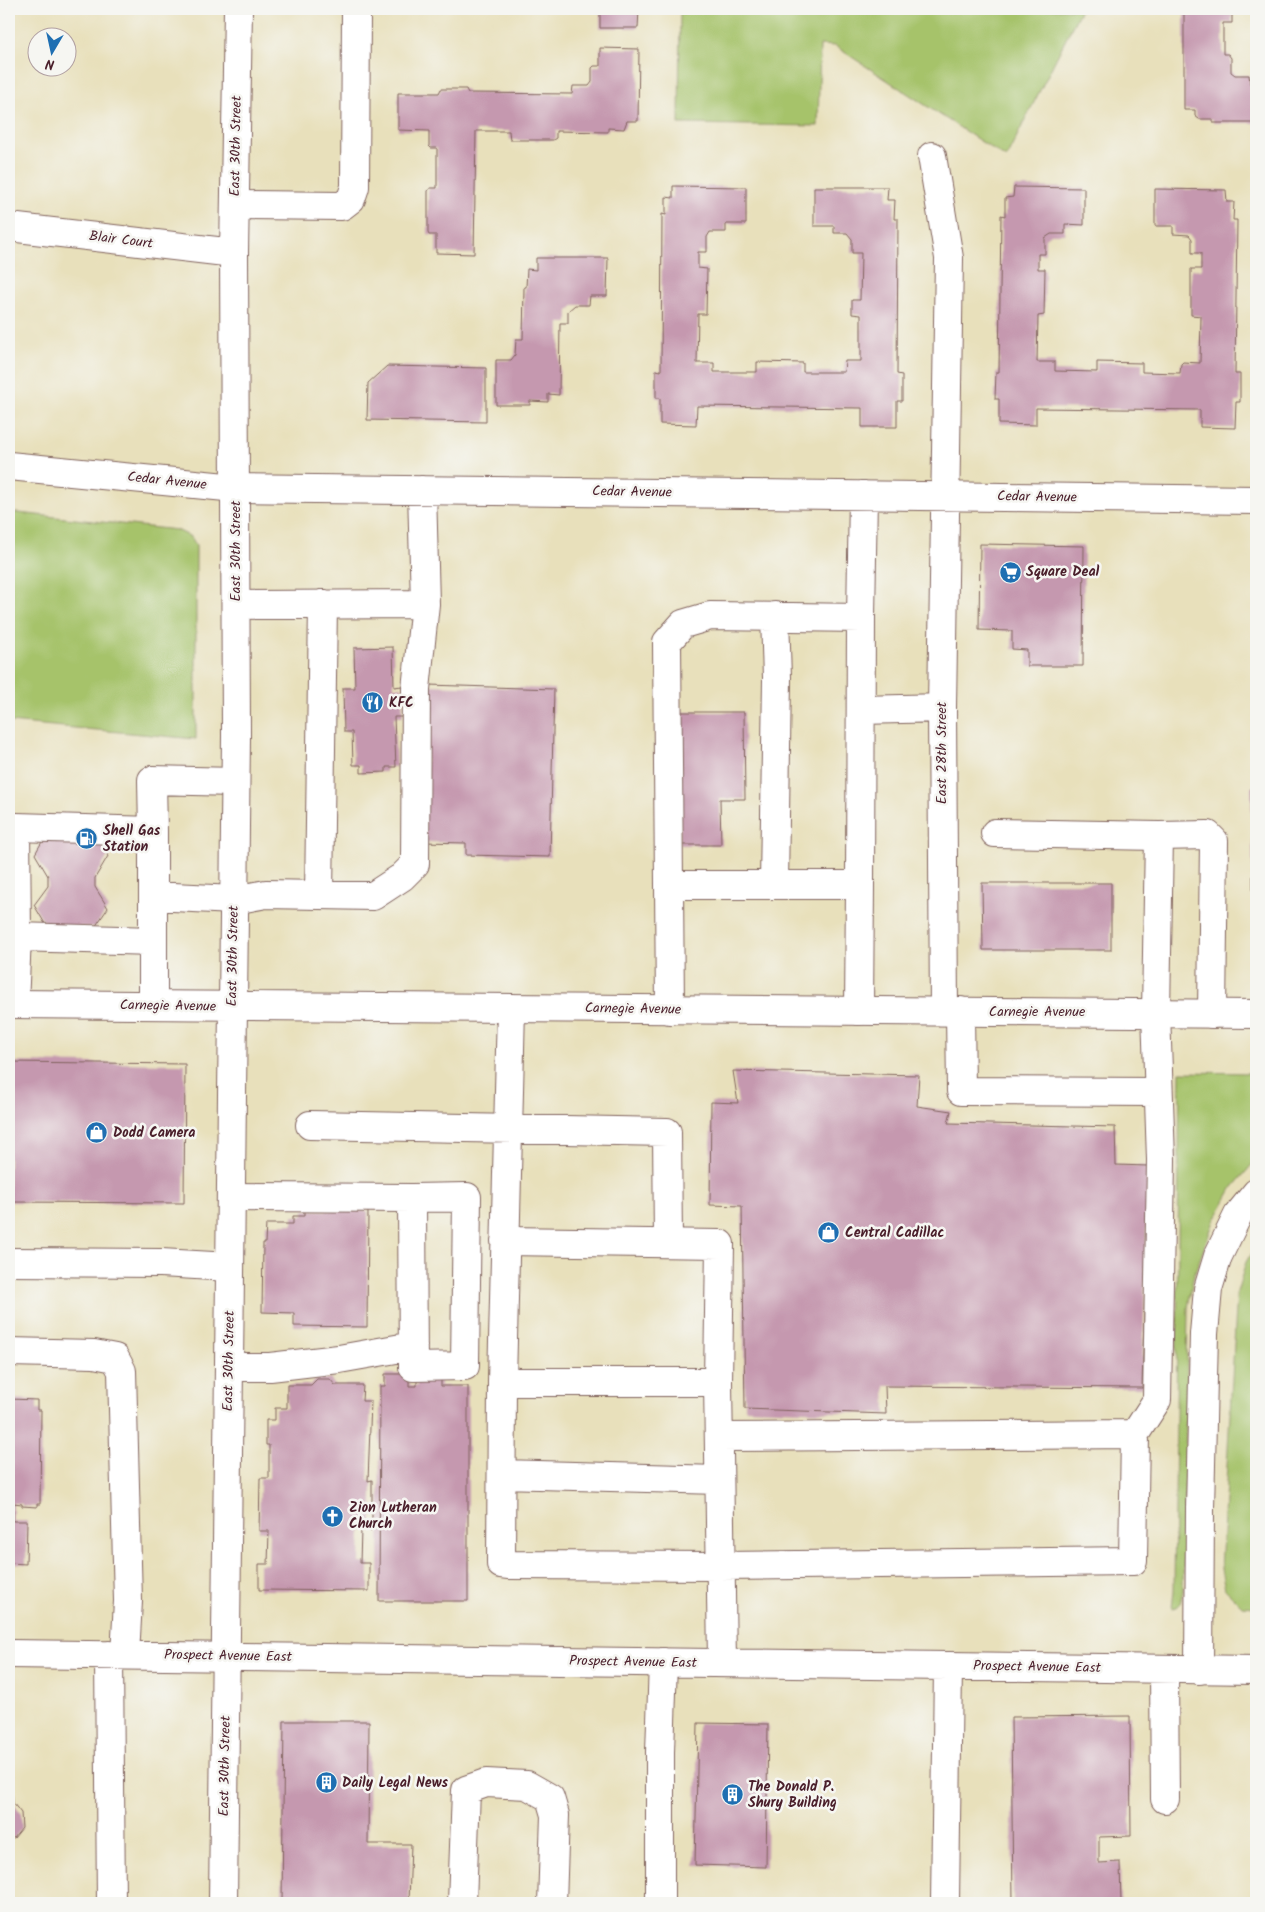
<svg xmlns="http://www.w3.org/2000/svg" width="1265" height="1912" viewBox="0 0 1265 1912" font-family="Kalam,sans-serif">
<rect width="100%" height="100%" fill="#f6f6f2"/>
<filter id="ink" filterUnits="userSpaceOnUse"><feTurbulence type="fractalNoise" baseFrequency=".02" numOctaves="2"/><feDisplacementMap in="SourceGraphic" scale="10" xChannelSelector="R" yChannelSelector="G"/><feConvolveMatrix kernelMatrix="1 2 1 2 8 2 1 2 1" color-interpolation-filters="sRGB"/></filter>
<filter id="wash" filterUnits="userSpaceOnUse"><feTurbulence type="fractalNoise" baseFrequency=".0096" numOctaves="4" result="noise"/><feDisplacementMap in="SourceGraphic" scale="20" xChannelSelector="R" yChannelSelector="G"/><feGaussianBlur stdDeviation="1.12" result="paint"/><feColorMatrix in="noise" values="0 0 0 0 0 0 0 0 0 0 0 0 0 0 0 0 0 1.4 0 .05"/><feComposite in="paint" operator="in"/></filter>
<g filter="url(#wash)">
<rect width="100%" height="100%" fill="#e8e0bb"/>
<path fill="#a6c36a" stroke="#78714a" d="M680 9H1081L1006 158 835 46 820 45 818 126 679 124Z
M9 512 177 530 191 537 196 545V739L9 722Z
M1180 1072 1256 1073V1160L1233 1187 1214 1221 1193 1278 1188 1308 1183 1591 1180 1604 1177 1607 1172 1608 1174 1591Z
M1256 1245V1607L1242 1606 1225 1589 1221 1569 1237 1292 1246 1262Z"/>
<g id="blocks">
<path fill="#c598af" d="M600 9H639L638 28H600Z
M1184 9H1232V23H1223V54H1228L1231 58V72L1235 75H1249L1250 84H1256V123H1213V119H1199L1195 116V110H1184Z
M600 48 639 49 638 121H627L624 129 608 128V132L556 131V138L553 140H510L509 131H476L474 254 436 253V235H429L428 233V191L430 188H437V148H431L429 146V131L398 130V93H439L441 89H466L468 93 572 94 573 86H589L592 82V68L594 66H600Z
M673 186 746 187V224H726V232H710L707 237V252H698V268L707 269 706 314H698L697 363H714V372H757V362L803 363V372H844L845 361H861V315L852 314V300H860L861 253H852V239L847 233H834V226H814V187H888L887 200H895L894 219H898L897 374 902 375V401H897V427H862V408L697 406 696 425 660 424V398H656V370L661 371 662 214 666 215V197L673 198Z
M1014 187 1084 188V225L1065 224V234H1051L1045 238V254H1038V269H1045L1044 315 1038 316 1037 362H1055V371L1097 372V362L1142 363V372L1180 373 1181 364 1183 362 1200 363 1201 316 1191 315V269H1201V253H1192V239L1189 235 1173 234V226H1155V189L1226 190 1227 202H1234L1233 220H1237L1235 374H1240V402H1236L1235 428 1200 427V410L1036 408V425L999 424V399H995L996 372H999L1001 215 1005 216V198L1013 197Z
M536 258H608L607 296H590L589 305H575L568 311V323H560L559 395 548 394V402L530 401V405H496V360H511L515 355 516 339H523L524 287H526L527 269 536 270Z
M387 366 486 368V422L367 420 368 383Z
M980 544 1084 546 1083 666H1027V650L1012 649V631L979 630Z
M393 647 394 687 402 686 403 717H394L396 767H386V772L361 773V765H353L352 732H344L343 688H355L354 648Z
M428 685 554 689 550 857 466 855V843L424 842Z
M678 712H744L745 799H720L721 845H680Z
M1251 787H1256V954H1254Z
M47 833H95L108 856 95 878V887L108 908 95 927H47L34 905 48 886V876L35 854Z
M982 883H1111V950H983Z
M9 1062 185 1064 184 1203 9 1202Z
M733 1071 919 1075 917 1106 951 1111 948 1123 1115 1127 1116 1165 1148 1166 1142 1388 885 1386 886 1414 745 1409 742 1206 710 1205 711 1102 738 1103Z
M304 1210 368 1211 367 1327 294 1326V1313L262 1312 263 1243H265L266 1224H293V1216H304Z
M385 1374H409V1386H417V1375H441V1386H468V1601H379L380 1386H385Z
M317 1379H330L335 1385H363L362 1401H371L368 1481 372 1480V1530H361L360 1563H369V1591L259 1590V1564H268L269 1531H259L260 1478H269V1445H266V1420H275V1408H287V1385H311Z
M9 1399 37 1400V1410H41L40 1504H37V1507L22 1506V1504L13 1503V1521H27L26 1564 9 1563Z
M1130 1716 1131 1836 1099 1837V1863L1120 1862 1121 1903H1013L1011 1717Z
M284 1721H369L368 1844H411L409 1903H282Z
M698 1723 768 1724 766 1867 695 1865Z
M9 1768H11L13 1803 21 1813 22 1828 14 1838 9 1837Z"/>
</g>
</g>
<g filter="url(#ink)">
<use href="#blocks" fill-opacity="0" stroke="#81635d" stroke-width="1"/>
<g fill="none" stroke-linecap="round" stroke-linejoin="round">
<defs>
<path id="minor" d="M932 156 949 258 942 708 944 1011
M235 205 342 206 351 199 355 187 356 9
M9 227 234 253
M9 466 236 488 1256 500
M236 605 425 604
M861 710 942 708
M153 831 152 780 235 782
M995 833 1159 836
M669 885 667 642 683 624 710 616 861 618
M774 885 777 678 775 616
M860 885 861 618 863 495
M319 895 323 604
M153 896 234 900 266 894 373 896 402 877 415 864 416 689 425 604 422 490
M17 937 153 941
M14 1004 17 937 16 827 153 831V1005
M511 1008 502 1382H718L722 1663
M670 1010 669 885H860L859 1011
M960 1011 961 1091 1158 1092
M310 1125 667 1132 668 1243
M231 1197 412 1198
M467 1197 465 1366 413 1367 412 1198Z
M505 1241 720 1244 718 1382
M9 1262 161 1263 230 1267
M9 1352 94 1354 115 1358 122 1371 128 1601 125 1655
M229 1367H270L339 1359 413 1346
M502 1382 501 1564 509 1565 720 1566 1133 1561 1135 1434
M719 1437 1135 1434 1157 1400 1161 1160 1156 1012 1159 836 1208 835 1214 841 1212 1014
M502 1474 719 1480
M9 1654 1256 1670
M109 1655 111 1903
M1164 1669 1165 1799
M462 1903 466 1790 486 1783 527 1785 550 1798 555 1815 552 1903
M660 1903V1752L663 1662
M945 1903 948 1666"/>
<path id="major" d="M9 1004 1256 1014
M223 1903 236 736 234 253 238 9"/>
<path id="highway" d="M1199 1670 1200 1509 1204 1334 1208 1289 1218 1256 1238 1215 1256 1193"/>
</defs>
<use href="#minor" stroke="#81635d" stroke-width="30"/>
<use href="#major" stroke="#81635d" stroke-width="30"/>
<use href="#highway" stroke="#81635d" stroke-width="30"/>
<use href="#minor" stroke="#fff" stroke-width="28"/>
<use href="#major" stroke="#fff" stroke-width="28"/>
<use href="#highway" stroke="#fff" stroke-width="28"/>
</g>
</g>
<defs>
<symbol id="supermarket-disc" viewBox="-11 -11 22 22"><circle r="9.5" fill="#1f6fb2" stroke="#f6f6f2"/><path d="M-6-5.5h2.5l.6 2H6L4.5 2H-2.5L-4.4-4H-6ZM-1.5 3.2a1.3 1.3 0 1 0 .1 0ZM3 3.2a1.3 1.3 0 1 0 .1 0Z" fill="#fff"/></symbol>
<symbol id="restaurant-disc" viewBox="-11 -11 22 22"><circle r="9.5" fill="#1f6fb2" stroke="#f6f6f2"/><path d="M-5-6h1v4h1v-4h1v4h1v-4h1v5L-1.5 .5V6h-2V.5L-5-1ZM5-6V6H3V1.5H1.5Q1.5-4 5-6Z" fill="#fff"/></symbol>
<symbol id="fuel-disc" viewBox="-11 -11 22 22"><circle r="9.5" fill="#1f6fb2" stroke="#f6f6f2"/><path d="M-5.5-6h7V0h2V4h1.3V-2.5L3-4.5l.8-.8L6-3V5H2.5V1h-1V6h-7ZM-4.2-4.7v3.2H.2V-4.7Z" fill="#fff"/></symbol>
<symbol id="shop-disc" viewBox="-11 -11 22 22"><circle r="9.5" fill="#1f6fb2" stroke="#f6f6f2"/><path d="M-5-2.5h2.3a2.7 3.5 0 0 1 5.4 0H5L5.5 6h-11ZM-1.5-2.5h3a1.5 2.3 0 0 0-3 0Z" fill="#fff"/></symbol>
<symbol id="church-disc" viewBox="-11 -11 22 22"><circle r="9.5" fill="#1f6fb2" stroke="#f6f6f2"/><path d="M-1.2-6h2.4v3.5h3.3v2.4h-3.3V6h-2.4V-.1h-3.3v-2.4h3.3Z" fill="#fff"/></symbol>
<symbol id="building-disc" viewBox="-11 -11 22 22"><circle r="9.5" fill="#1f6fb2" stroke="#f6f6f2"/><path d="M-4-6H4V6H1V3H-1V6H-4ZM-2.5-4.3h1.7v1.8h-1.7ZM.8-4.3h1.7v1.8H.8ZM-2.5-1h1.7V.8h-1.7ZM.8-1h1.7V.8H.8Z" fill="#fff"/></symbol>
</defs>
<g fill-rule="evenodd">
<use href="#supermarket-disc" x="998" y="560" width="25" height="25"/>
<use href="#restaurant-disc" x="360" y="690" width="25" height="25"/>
<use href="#fuel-disc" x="74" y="826" width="25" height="25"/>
<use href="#shop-disc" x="84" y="1120" width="25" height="25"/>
<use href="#shop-disc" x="816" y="1220" width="25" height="25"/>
<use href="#church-disc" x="320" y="1504" width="25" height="25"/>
<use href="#building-disc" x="314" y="1770" width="25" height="25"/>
<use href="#building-disc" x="720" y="1782" width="25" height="25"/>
</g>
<g text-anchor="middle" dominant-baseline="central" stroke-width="5" stroke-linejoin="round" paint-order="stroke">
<g font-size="14" fill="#4a1f2b" stroke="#f6f6f2">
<text transform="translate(236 146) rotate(-89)">East 30th Street</text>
<text transform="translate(121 240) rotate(7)">Blair Court</text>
<text transform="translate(167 481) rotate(6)">Cedar Avenue</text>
<text transform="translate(632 492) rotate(1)">Cedar Avenue</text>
<text transform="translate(1037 497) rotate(1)">Cedar Avenue</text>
<text transform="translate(236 551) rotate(-90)">East 30th Street</text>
<text transform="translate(942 753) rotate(-90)">East 28th Street</text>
<text transform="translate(233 956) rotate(-89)">East 30th Street</text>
<text transform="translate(168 1006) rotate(1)">Carnegie Avenue</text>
<text transform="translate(633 1009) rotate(1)">Carnegie Avenue</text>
<text x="1037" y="1012">Carnegie Avenue</text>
<text transform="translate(229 1361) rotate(-89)">East 30th Street</text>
<text transform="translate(228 1656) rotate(1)">Prospect Avenue East</text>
<text transform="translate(633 1662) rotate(1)">Prospect Avenue East</text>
<text transform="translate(1037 1667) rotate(1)">Prospect Avenue East</text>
<text transform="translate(225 1766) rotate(-89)">East 30th Street</text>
</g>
<g font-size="14" font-weight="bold" fill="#4a1f2b" stroke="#f6f6f2" text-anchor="start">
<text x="1026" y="572">Square Deal</text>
<text x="389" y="703">KFC</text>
<text x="103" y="831">Shell Gas<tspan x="103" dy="16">Station</tspan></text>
<text x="113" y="1133">Dodd Camera</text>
<text x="845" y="1233">Central Cadillac</text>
<text x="349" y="1508">Zion Lutheran<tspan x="349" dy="16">Church</tspan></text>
<text x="342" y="1783">Daily Legal News</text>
<text x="748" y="1787">The Donald P.<tspan x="748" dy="16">Shury Building</tspan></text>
</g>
</g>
<rect width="1265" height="1912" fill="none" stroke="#f6f6f2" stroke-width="30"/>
<g transform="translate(52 52) rotate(189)"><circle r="24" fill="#f6f6f2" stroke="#b1a0a2"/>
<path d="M0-4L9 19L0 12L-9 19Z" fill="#1f6fb2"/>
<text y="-8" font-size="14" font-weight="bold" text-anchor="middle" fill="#4a1f2b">N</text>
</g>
</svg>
